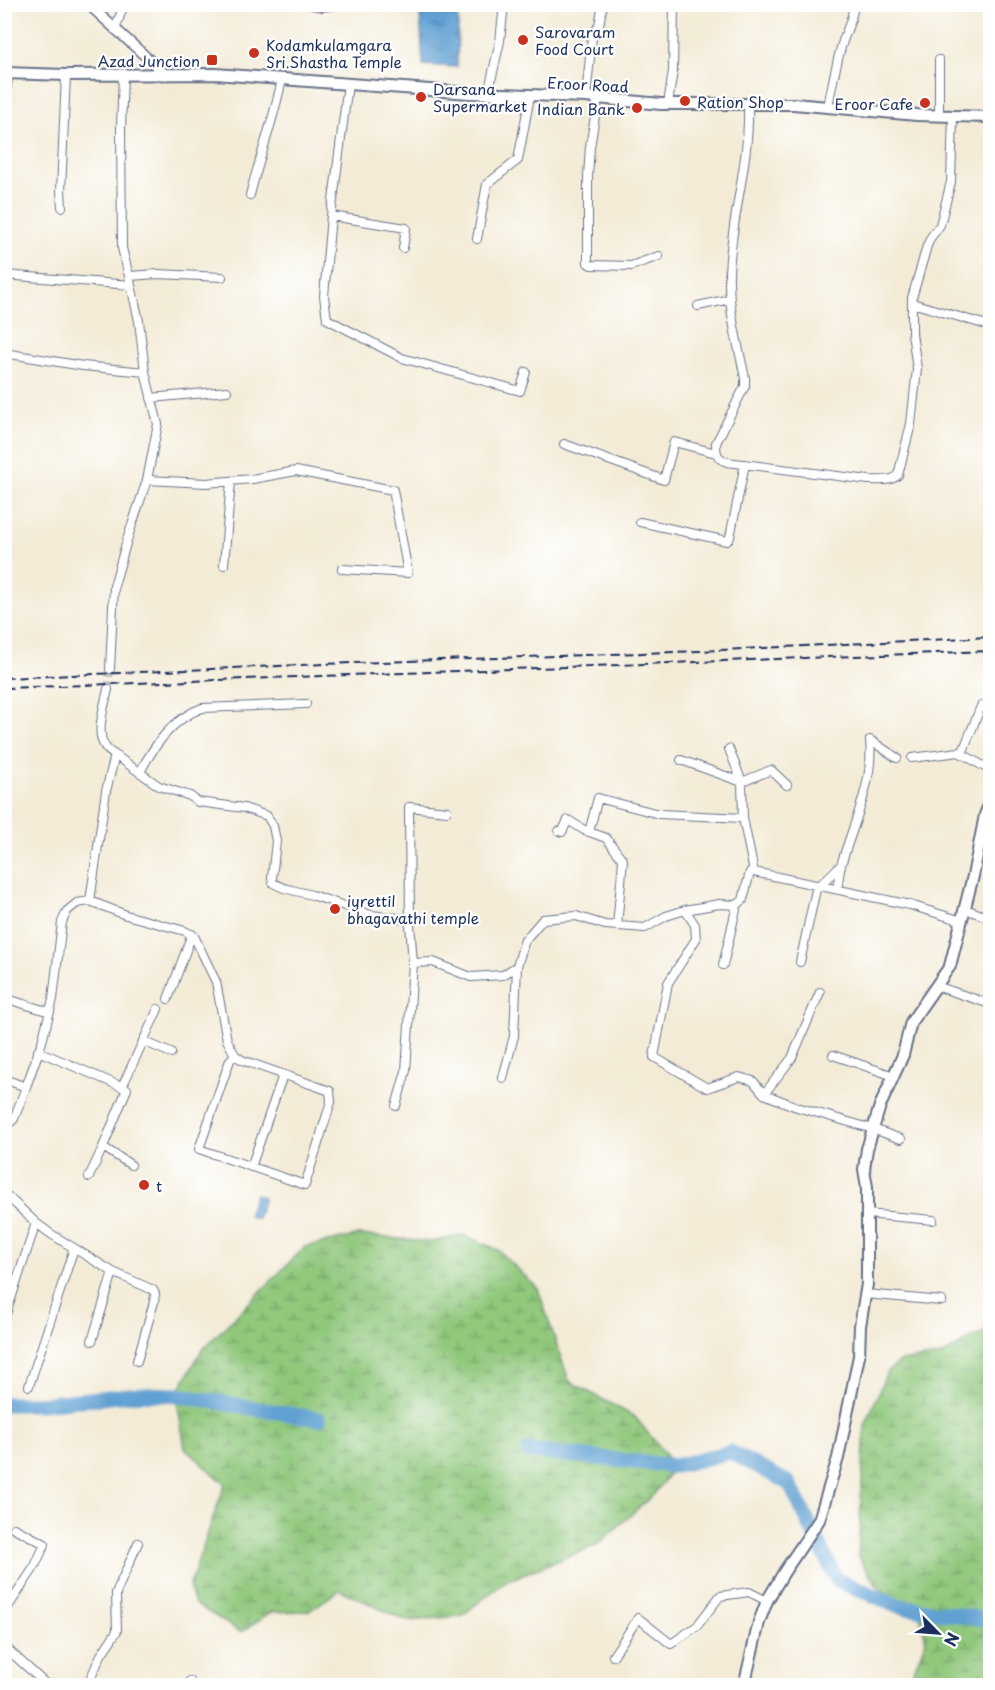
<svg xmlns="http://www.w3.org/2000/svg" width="995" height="1690" viewBox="0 0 995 1690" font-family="'Playpen Sans',sans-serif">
<defs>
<pattern id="wetland-marsh" width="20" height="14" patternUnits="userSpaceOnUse" patternTransform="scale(1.5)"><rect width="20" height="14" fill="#90c87c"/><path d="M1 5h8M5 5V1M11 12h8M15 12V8" fill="none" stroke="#75a369"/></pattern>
<pattern id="water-ripples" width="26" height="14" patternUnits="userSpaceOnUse" patternTransform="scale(1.5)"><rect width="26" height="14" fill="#60a0d2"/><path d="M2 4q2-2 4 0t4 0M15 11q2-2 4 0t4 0" fill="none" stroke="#4e83ae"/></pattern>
</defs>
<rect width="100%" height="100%" fill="#fff"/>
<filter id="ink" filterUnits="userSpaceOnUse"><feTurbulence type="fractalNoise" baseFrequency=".0167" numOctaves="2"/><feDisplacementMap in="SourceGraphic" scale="12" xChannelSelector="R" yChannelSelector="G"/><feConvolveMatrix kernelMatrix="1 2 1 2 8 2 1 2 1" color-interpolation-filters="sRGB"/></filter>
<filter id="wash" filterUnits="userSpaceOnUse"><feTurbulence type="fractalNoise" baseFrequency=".008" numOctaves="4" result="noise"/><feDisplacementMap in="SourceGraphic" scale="24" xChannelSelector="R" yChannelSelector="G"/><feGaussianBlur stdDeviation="1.35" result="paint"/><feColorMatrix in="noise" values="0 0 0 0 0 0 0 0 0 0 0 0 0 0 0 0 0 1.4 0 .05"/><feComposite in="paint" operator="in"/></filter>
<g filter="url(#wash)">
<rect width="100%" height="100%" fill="#f3ebd6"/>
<path fill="url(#wetland-marsh)" stroke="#567c6d" stroke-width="1.5" d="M360 1235 431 1242 464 1235 498 1250 538 1289 569 1381 635 1417 675 1466 654 1494 597 1545 506 1581 461 1616 407 1621 340 1590 309 1611 271 1612 241 1632 195 1604 189 1587 225 1484 185 1448 176 1395 202 1350 305 1247Z
M990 1328V1685H917L911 1676 926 1641 920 1617 877 1586 858 1556 865 1426 887 1372 901 1361 941 1356Z"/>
<path fill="url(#water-ripples)" stroke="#3e6898" stroke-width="1.5" d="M420 12 458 16 457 67 423 65Z
M255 1194 264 1197 257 1218 248 1216Z"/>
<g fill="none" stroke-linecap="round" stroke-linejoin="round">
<path stroke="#60a0d2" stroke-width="15" d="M4 1404H40L139 1394 176 1395 319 1419
M528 1451 675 1466 730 1452 789 1483 837 1580 899 1606 990 1620"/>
</g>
</g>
<g filter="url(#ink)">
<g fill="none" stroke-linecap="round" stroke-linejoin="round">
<path stroke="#c8c5be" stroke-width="8" stroke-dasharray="8 4" stroke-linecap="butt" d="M108 689 110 669"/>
<defs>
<path id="minor" d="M308 4 322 7 342 4
M115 30 124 4
M123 75 121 128 122 248 129 276 158 274 222 277
M348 84 331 216 406 228 403 248
M488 94 500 41 504 4
M586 97 592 37 599 25 603 4
M598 98 590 147 588 176V263L591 265 631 266 659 256
M4 104 9 73
M668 104 673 71 674 4
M748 105C750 162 731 217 729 274 728 309 738 344 745 378V386L716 443C716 454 717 458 727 462L869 480C879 480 891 482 898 475L911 424 917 369 912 333V298L927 246 931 237 940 225 951 182 953 116
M828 107C832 85 836 63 843 41 847 29 853 18 854 4
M939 116V60
M250 195C260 156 274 119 282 79
M62 207 61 191 66 75
M331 216 324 296 327 319 402 358 520 391 526 372
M477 239 487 184 518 160 530 96
M4 275 131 285
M912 303 990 326
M698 306 730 299
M4 353 83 366 145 372
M151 398 227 391
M564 444 664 480 674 442 716 453
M147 480 206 483 252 479 296 471 393 490 408 573 342 569
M640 522 727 541 730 537 745 464
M224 565 231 481
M110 669 114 586 127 540 147 480 158 424 145 372 139 321 129 276
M729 749 742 782 771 770 787 785
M962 754 981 706
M115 755 159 786 190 796 198 802 244 808 267 816 273 826 276 841 272 878 273 883 284 888 312 895 371 915 405 919 410 924 413 963 433 962 471 977 503 975 517 966 525 940 543 919 576 916 605 925 645 928 666 916 685 910 695 925 696 939 668 983 654 1057 707 1088 739 1077 753 1081 764 1094 797 1107 873 1129 901 1139
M912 758 959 752 990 770
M140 772C154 746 172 719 202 708L306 704
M743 818 754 872
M559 831 562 832 568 820 584 830 606 838 623 860 617 926
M589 832 598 798 659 814 743 818 742 782 681 760
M819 886 841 865
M837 889C839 880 839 870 842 862 854 821 874 783 870 740L897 758
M90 901 106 791 115 755C90 743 104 710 108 689
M965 909 990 918
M685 910 719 904 737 905 743 900 750 872H754L910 905 962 921
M410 924 409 807 447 811
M800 962 817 885
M723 965 737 905
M936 986 990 1004
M4 998 50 1012
M168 999 192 934
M143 1041 171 1053
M38 1051 127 1089 103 1147 131 1165
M833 1055 894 1076
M503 1078 514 1036 517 966
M4 1079 26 1087 42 1042 53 999 62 922 67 911 77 903 90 901 126 915 185 931 194 936 216 982 227 1040 235 1055 242 1060 330 1091 331 1102 305 1185 199 1149 230 1060 235 1055
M122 1087 158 1009
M764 1094 792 1058 820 992
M396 1106 406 1071 413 963
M4 1129 14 1119 26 1087
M251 1167 283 1075
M89 1177 103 1147
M4 1193 36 1223 51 1234 113 1272 153 1290 155 1294 154 1302 137 1361
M867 1214 933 1220
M865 1294 942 1301
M4 1320 36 1223
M92 1341 113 1272
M29 1386 74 1248
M4 1613 35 1566 45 1544 14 1528
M4 1646 48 1686
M613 1656 638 1618 671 1644 697 1626 720 1596 749 1592 767 1601
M88 1684 101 1655 117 1631 116 1593 138 1543
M188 1686 190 1681"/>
<path id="tertiary" d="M88 4 166 75"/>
<path id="secondary" d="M4 73 66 75 215 74 470 93 586 97 661 104H794L917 115 990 117
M744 1686 759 1622 767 1601 784 1572 819 1520 838 1458 859 1356 860 1326 867 1284V1187L864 1169 867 1149 880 1106 903 1055 911 1022 950 966 973 876 985 815 990 802"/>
</defs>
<use href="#minor" stroke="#677188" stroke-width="10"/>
<use href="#tertiary" stroke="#677188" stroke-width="12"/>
<use href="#secondary" stroke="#677188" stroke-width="14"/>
<use href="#minor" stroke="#fff" stroke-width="8"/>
<use href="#tertiary" stroke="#fff" stroke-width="9"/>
<use href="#secondary" stroke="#fff" stroke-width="10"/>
<path stroke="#1b2f5e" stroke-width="2" stroke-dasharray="9 4.5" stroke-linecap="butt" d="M4 678 324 664 700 651 990 637
M4 688 990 651"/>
</g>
</g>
<g fill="#c8321e" stroke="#fff" stroke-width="2">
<circle cx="523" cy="40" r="6"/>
<circle cx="254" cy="53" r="6"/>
<rect x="206" y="54" width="12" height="12" rx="3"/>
<circle cx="421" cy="97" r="6"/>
<circle cx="685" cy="101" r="6"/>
<circle cx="925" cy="103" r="6"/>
<circle cx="637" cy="108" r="6"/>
<circle cx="335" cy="909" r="6"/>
<circle cx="144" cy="1185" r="6"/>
</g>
<g text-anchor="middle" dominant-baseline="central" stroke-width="4.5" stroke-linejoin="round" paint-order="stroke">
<g font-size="15" fill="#1b2f5e" stroke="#fff" text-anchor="start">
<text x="535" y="31">Sarovaram<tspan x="535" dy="17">Food Court</tspan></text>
<text x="266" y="44">Kodamkulamgara<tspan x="266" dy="17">Sri.Shastha Temple</tspan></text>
<text x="200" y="60" text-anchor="end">Azad Junction</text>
<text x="433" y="88">Darsana<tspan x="433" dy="17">Supermarket</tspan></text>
<text x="697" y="101">Ration Shop</text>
<text x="913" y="103" text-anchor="end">Eroor Cafe</text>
<text x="625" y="108" text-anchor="end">Indian Bank</text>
<text x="347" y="900">iyrettil<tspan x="347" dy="17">bhagavathi temple</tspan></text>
<text x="156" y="1185">t</text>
</g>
<g font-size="15" fill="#1b2f5e" stroke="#fff">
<text transform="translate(588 84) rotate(3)">Eroor Road</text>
</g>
</g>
<rect width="995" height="1690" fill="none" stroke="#fff" stroke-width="24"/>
<g transform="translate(938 1633) rotate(115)" stroke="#ffffff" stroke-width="4.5" paint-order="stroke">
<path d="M0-4.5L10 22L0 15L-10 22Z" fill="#1b2f5e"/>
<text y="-9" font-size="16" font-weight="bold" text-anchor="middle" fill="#1b2f5e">N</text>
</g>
</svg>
